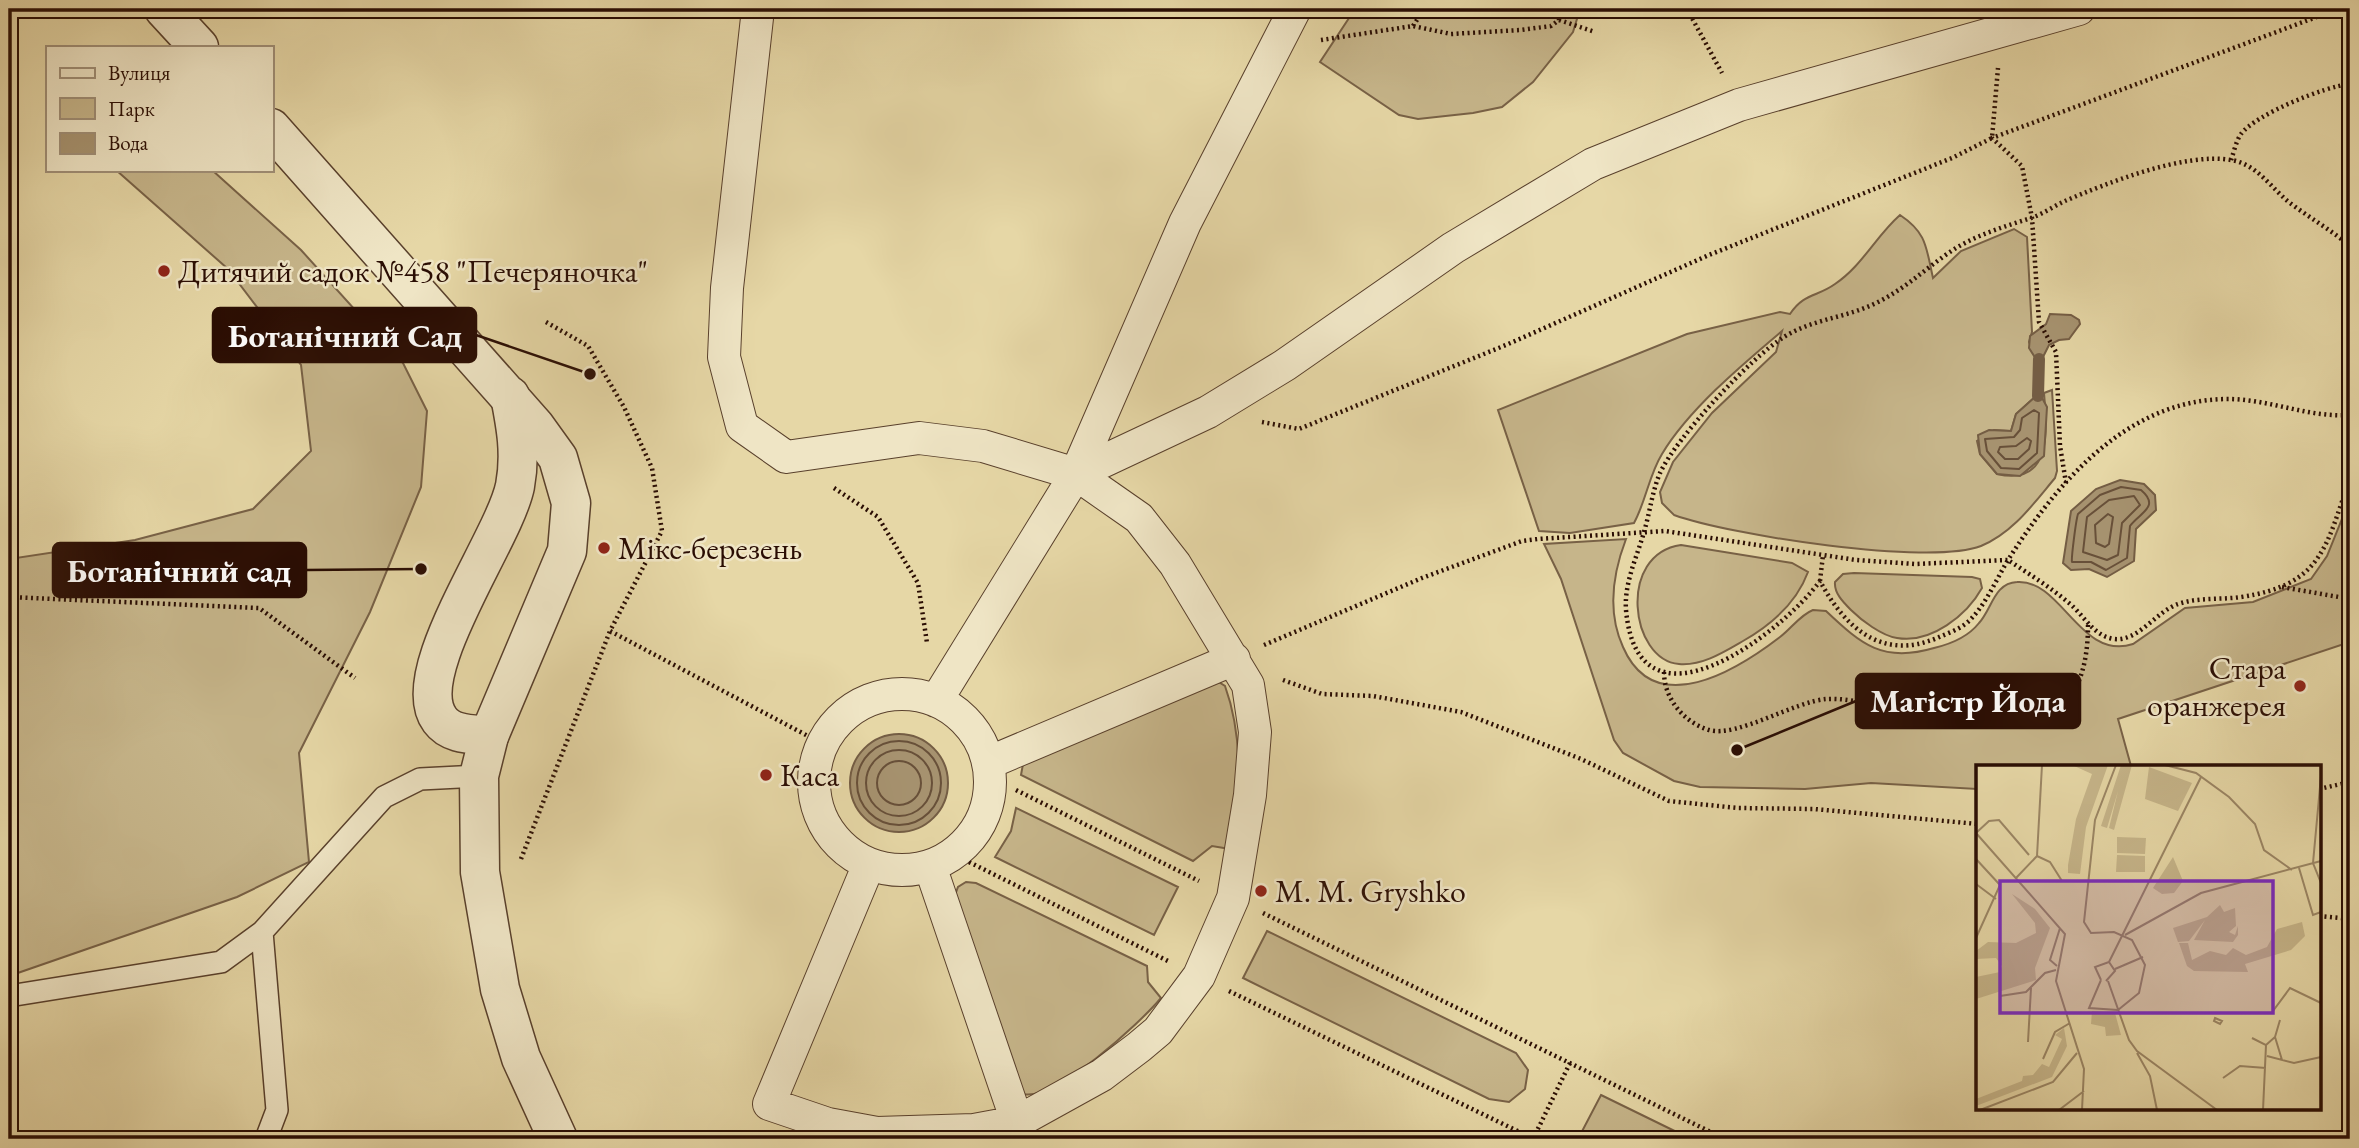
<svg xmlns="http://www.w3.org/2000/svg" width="2359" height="1148" viewBox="0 0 2359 1148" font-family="'EB Garamond',serif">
<rect width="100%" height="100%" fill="#e6d7a6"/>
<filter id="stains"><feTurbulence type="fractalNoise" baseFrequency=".00286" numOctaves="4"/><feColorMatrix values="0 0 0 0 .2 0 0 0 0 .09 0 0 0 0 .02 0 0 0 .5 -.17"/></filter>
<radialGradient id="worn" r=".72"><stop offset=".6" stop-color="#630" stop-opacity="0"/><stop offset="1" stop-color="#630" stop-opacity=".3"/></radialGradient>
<path fill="#c6b58a" stroke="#786146" stroke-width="2" d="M1355 9H1580L1573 32 1533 82 1502 107 1473 113 1418 119 1399 115 1320 62Z
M116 170H212L301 250 403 363 427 411 421 487 370 612 299 753 309 862 237 897 9 976V770L18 740 9 714V559L135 540 253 509 311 451 301 365 228 269Z
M1900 215C1927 233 1926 247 1933 278L1961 251 2014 229 2027 237 2032 332 2029 342 2036 359 2035 397 2016 414 2011 431 1994 430 1977 441 1980 454 1997 474C2053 487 2047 428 2044 393L2052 390 2057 471 2055 478C2034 503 2013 533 1981 546 1929 566 1729 535 1674 515L1662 503 1660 492 1673 462 1712 413 1776 352 1782 331C1743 364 1689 409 1662 454 1649 475 1646 501 1634 523L1570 533 1539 531 1498 410 1687 334 1780 312 1790 314C1804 293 1817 297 1835 284 1862 266 1876 236 1900 215Z
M2350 499V642L2118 719 2131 766H1978L1977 789 1871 783 1805 789 1700 787 1674 781 1623 753 1614 740 1561 579 1544 544 1626 539C1613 573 1607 612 1623 647 1655 721 1737 670 1780 637 1791 629 1800 615 1813 610L1826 611C1862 645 1883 663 1934 648 1951 644 1968 637 1979 623 1992 609 1994 583 2017 582 2062 579 2080 661 2133 644L2185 608 2253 602 2311 579 2327 556Z
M1681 545 1792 563 1808 572C1797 602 1771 625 1743 641 1724 652 1702 666 1679 664 1630 660 1617 554 1681 545Z
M1854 573 1972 577 1980 579 1982 588C1967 615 1931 644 1897 638 1882 636 1861 620 1851 610 1843 602 1834 593 1835 582L1843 574Z
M1217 681 1225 686C1244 738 1239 795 1236 850L1212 846 1193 861 1021 775 1023 764Z
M1016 808 1178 887 1154 935 995 857 1011 831Z
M966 882 976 883 1147 966 1148 982 1161 998C1141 1022 1055 1102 1023 1094L955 895 958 887Z
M1267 931 1516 1053 1528 1070 1525 1089 1509 1102 1489 1099 1243 978Z
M1601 1095 1691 1139H1578Z"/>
<path fill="#a6926f" stroke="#745d44" stroke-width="2" d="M2050 314 2071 315 2079 320 2080 324 2069 339 2059 340 2049 345 2042 359H2036L2029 348 2030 336 2046 324Z
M2041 396 2047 407 2044 456 2020 476 1997 474 1980 454 1978 435 1989 430 2011 431 2016 414 2035 397Z
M2120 480 2144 484 2155 495 2156 510 2136 529 2134 561 2107 577 2089 569 2071 570 2063 563 2071 511 2096 489Z
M850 783a49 49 0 1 1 98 0a49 49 0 1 1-98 0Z"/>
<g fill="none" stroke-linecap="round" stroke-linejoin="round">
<path stroke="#685039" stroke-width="2" d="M2034 410 2039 413 2037 453 2019 469 2001 468 1987 451 1985 439 2014 437 2020 430 2022 418Z
M2027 438 2031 441 2029 449 2018 459H2005L1998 452 2000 447 2016 446Z
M2121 487 2141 490C2161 507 2139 513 2130 526L2127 558 2106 570 2091 562H2072C2071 559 2076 520 2078 514L2100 495Z
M2134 496 2140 505 2122 523 2118 555 2107 560 2083 552 2087 517 2109 500Z
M2108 514 2113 517 2109 544 2105 547 2096 543 2095 525Z
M857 783a42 42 0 1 1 84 0a42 42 0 1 1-84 0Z
M866 783a33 33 0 1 1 66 0a33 33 0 1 1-66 0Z
M877 783a22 22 0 1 1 44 0a22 22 0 1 1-44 0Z"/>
<path stroke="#745d44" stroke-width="12" d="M2038 396 2039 359"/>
<defs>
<path id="service" d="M262 932 277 1110 266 1139
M9 996 221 962 262 932 384 797 420 779 479 776"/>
<path id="pedestrian" d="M758 9 727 288 724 357 742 426 786 457 919 438 983 446 1076 474 1139 518 1175 564 1248 685 1255 732 1250 795 1233 898 1199 976 1158 1031 1139 1047 1102 1075 1017 1122 974 1130 877 1133 828 1124 769 1104 869 864
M1076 474 1208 412 1285 365 1453 248 1593 164 1739 105 2079 9
M814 782a88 88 0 1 1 176 0a88 88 0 1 1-176 0Z
M936 701 1076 474 1185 223 1295 9
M988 763 1234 659
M930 866 1023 1139"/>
<path id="minor" d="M489 736C472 734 451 735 440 720 405 674 504 540 515 486 521 454 516 427 510 396"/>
<path id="tertiary" d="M164 9 199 47
M271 128 535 426 558 458 571 503 567 551 489 736 479 776 480 872 500 989 521 1058 558 1139"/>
</defs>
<use href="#service" stroke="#59402c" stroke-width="24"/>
<use href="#pedestrian" stroke="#59402c" stroke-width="34"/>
<use href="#minor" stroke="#59402c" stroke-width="41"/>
<use href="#tertiary" stroke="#59402c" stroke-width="41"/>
<path stroke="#2a0d03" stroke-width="4.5" stroke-dasharray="2 3.5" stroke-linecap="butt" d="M1687 9 1722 73
M1559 20 1595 32
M1413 26 1424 9
M1321 40 1413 26 1451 34 1521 30 1551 26 1559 20 1558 9
M2231 160C2234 152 2236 141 2241 134 2256 114 2326 86 2350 84
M2350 246C2331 230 2310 218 2290 203 2271 188 2257 164 2231 160 2185 152 2107 183 2065 201 2054 206 2043 214 2031 218 2003 227 1972 236 1947 254 1923 271 1903 290 1876 303 1846 318 1812 319 1784 337 1751 357 1676 438 1660 473 1652 492 1650 512 1644 532 1637 557 1624 583 1626 610 1638 743 1781 634 1820 581 1845 628 1882 661 1937 638 1948 633 1961 629 1970 620 1986 604 1996 580 2008 560 2029 574 2050 587 2069 603 2084 615 2093 636 2114 639 2138 642 2157 611 2178 604 2199 597 2220 600 2241 597 2323 585 2326 546 2350 478
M546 322 588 346 624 407 652 468 662 531 610 631 823 744
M1262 422 1299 429 1506 345 1709 255 1952 158 1992 138 1998 68
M2066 483 2060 446 2056 352 2039 322 2032 218 2022 166 1992 138 2338 9
M834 488 878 517 918 583 927 643
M1820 581 1823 555
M2282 587 2350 599
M9 597 259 608 355 678
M1264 645 1422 578 1522 541 1538 539 1665 531 1856 560 1915 564 2008 560C2057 483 2127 399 2228 399 2269 399 2309 418 2350 415
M1664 672C1664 698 1683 722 1709 730 1737 738 1795 701 1827 699 1866 697 1903 719 1941 722 1955 723 1970 719 1984 718 2001 718 2020 722 2037 718 2079 709 2088 663 2088 625
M1283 680 1322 694 1373 696 1461 712 1581 759 1669 801 1738 808 1814 809 1978 824
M2319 789 2350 782
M1016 790 1199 881
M521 859 610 631
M969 862 1168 961
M1263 913 1725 1139
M2319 916 2350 919
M1229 991 1534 1139
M1533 1139 1570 1063"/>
<use href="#service" stroke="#efe5c5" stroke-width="21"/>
<use href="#pedestrian" stroke="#efe5c5" stroke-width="32"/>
<use href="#minor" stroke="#efe5c5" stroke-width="38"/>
<use href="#tertiary" stroke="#efe5c5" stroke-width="38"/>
</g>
<g fill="#8f2418" stroke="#efe5c5" stroke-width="2.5">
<circle cx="164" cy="271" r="7"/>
<circle cx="604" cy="548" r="7"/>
<circle cx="2300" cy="686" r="7"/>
<circle cx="766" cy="775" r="7"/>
<circle cx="1261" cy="891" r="7"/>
</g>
<g text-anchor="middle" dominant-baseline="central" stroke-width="5" stroke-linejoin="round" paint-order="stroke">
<g font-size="32" fill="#2a0d03" stroke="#efe5c5" text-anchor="start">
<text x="178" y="271">Дитячий садок №458 "Печеряночка"</text>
<text x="618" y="548">Мікс-березень</text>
<text x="2286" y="668" text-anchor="end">Стара<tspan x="2286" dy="37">оранжерея</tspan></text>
<text x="780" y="775">Каса</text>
<text x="1275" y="891">M. M. Gryshko</text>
</g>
</g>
<g transform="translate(1976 765)">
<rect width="345" height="345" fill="#e6d7a6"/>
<path d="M96 0H132L110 62 104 109 92 108V100L100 54 116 9ZM145 0H156L138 65 133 63 142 26 131 63 125 61ZM173 2 216 18 202 46 169 34ZM141 72 170 73 169 89 141 88ZM141 90 169 91V107H140ZM197 92 207 116 198 128 186 129 177 123ZM36 129 59 144 74 163 59 203 60 215 0 234V212L24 207 26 201 20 193 0 194V186L12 177 40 178 60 168 59 158ZM244 140 248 147 259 143 260 161 253 167 259 170 262 161V170L257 177 218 175 229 155 213 176 202 177 197 163 231 152ZM326 157 329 171 315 185 269 199 272 207 218 206 211 201 203 178H212L216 195 234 186 250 190 257 183 270 190 291 182 301 164ZM116 246 139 248 145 270 130 271 129 262 115 259ZM88 263 91 281 76 312 0 341V334L46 316 47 311 57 310 66 299 73 302 86 274 79 270Z" fill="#c6b58a"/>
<path fill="none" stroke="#9b8665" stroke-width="2" d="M189 0 220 8 253 32 279 59 288 85 316 105M345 11 337 98 345 118M0 68 89 169 80 216 108 304 106 345M0 68 13 56 23 55 53 90M61 91 74 97 86 116M0 94 24 120 0 173M323 103 337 150 345 147M40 113 61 91 66 0M0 119 20 134M149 170 225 128 345 96M133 197 225 12M81 201 74 195 84 163M139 204 167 192M125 215 113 243 142 245 163 228 169 200 156 175 138 167 115 168 108 157 119 55 140 0M125 215 119 202 133 197M130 216 139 206 133 197M132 216 153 275 161 286 241 345M24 231 50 227 69 208 80 205M297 246 314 223 345 238M239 253 246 256 244 259 238 256ZM299 272 306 295M276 273 290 280 287 345M52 277 55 223M290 280 299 272 304 255M161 288 174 311 181 345M291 291 318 298 345 292M67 294 79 267 94 258M247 313 264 301 290 303M4 345 77 317 101 288M83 345 108 326"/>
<path fill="#7b2cbf" fill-opacity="0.15" stroke="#7b2cbf" stroke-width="3.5" d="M24 116H297V248H24Z"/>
<rect width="345" height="345" fill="none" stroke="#2a0d03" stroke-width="3.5"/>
</g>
<path fill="none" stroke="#2a0d03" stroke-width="2.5" d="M590 374L476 335M421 569L306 570M1737 750L1856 701"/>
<g fill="#2a0d03" stroke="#efe5c5" stroke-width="2.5">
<circle cx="590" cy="374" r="7"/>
<circle cx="421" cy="569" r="7"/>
<circle cx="1737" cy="750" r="7"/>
</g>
<g fill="#2a0d03" stroke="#2a0d03" stroke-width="2.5">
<rect x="213" y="308" width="263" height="54" rx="7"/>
<rect x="53" y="543" width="253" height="54" rx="7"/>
<rect x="1856" y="674" width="224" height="54" rx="7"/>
</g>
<g font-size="33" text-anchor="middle" font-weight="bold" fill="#fff">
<text x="345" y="347">Ботанічний Сад</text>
<text x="179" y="582">Ботанічний сад</text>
<text x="1968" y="712">Магістр Йода</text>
</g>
<rect width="2359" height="1148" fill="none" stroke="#e6d7a6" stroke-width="35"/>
<rect x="10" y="10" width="2338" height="1127" fill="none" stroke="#2a0d03" stroke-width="3.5"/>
<rect x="18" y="18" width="2324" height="1113" fill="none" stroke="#2a0d03" stroke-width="2"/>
<rect x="46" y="46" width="228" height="126" fill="#efe5c5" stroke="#a08f77" stroke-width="2"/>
<rect x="60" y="68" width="35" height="10" fill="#efe5c5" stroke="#a08f77" stroke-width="2"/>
<text x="108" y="80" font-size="21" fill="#2a0d03">Вулиця</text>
<rect x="60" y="98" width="35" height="21" fill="#c6b58a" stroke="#a08f77" stroke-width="2"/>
<text x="108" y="116" font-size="21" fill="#2a0d03">Парк</text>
<rect x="60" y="133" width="35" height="21" fill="#a6926f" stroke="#a08f77" stroke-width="2"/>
<text x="108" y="150" font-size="21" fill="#2a0d03">Вода</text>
<rect width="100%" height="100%" filter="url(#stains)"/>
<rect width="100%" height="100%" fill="url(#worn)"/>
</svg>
